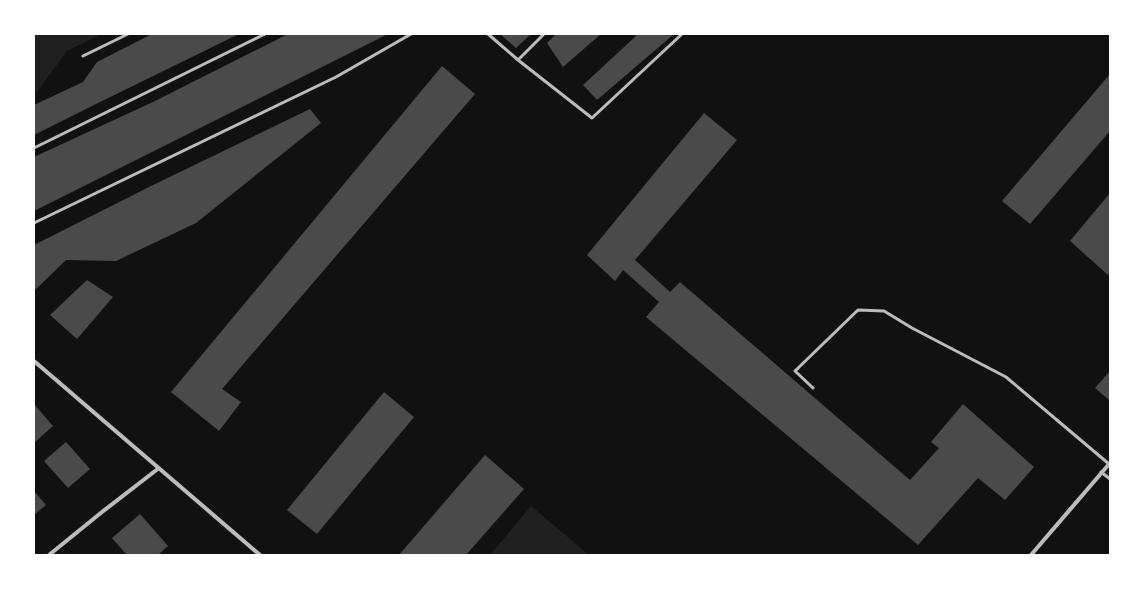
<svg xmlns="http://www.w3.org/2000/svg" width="1144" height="589" viewBox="0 0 1144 589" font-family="Inter,sans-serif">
<rect width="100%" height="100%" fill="#111"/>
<path fill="#202020" d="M34 34H102L67 51 37 92 34 93Z
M531 506 589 555H490Z"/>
<path fill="#4a4a4a" d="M152 34H239L94 105 34 135V105L83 82 97 62Z
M288 34H388L34 211V157L155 101Z
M500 34H531L516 48Z
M556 34H601L563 67 547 43Z
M634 34H674L597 100 583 85 636 36Z
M442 66 475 94 222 389 241 402 219 431 171 392Z
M1110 74V131L1030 224 1002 201Z
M310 109 321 123 196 223 116 261 66 260 34 291V245L151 186Z
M704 113 737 140 635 260 670 292 680 282 910 480 939 448 931 442 963 404 1034 467 1005 500 978 478 918 545 646 317 659 302 623 270 615 281 587 255Z
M1110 193V273L1108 275 1070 241Z
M87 280 113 297 77 339 50 315Z
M1110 371V401L1095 388Z
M384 392 414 417 317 534 287 510Z
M34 404 53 426 34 443Z
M66 442 90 469 68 488 44 461Z
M485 455 524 489 466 555H399Z
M34 491 46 505 34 515Z
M140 514 168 546 158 555H127L112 538Z"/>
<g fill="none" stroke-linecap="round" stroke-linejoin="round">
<path stroke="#bcbcbc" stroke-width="3" d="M488 34 518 60 592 118 682 34
M83 56 128 34
M518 60 544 34
M34 148 265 34
M34 223 336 77 411 34
M813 388 795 371 858 310 884 311 912 328 1006 377 1109 464
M1101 472 1110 479"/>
<path stroke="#bcbcbc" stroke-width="4" d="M34 361 260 555
M49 555 102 512 159 468
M1031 555 1110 463"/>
</g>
<rect width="1144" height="589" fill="none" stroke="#ffffff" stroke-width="70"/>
</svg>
